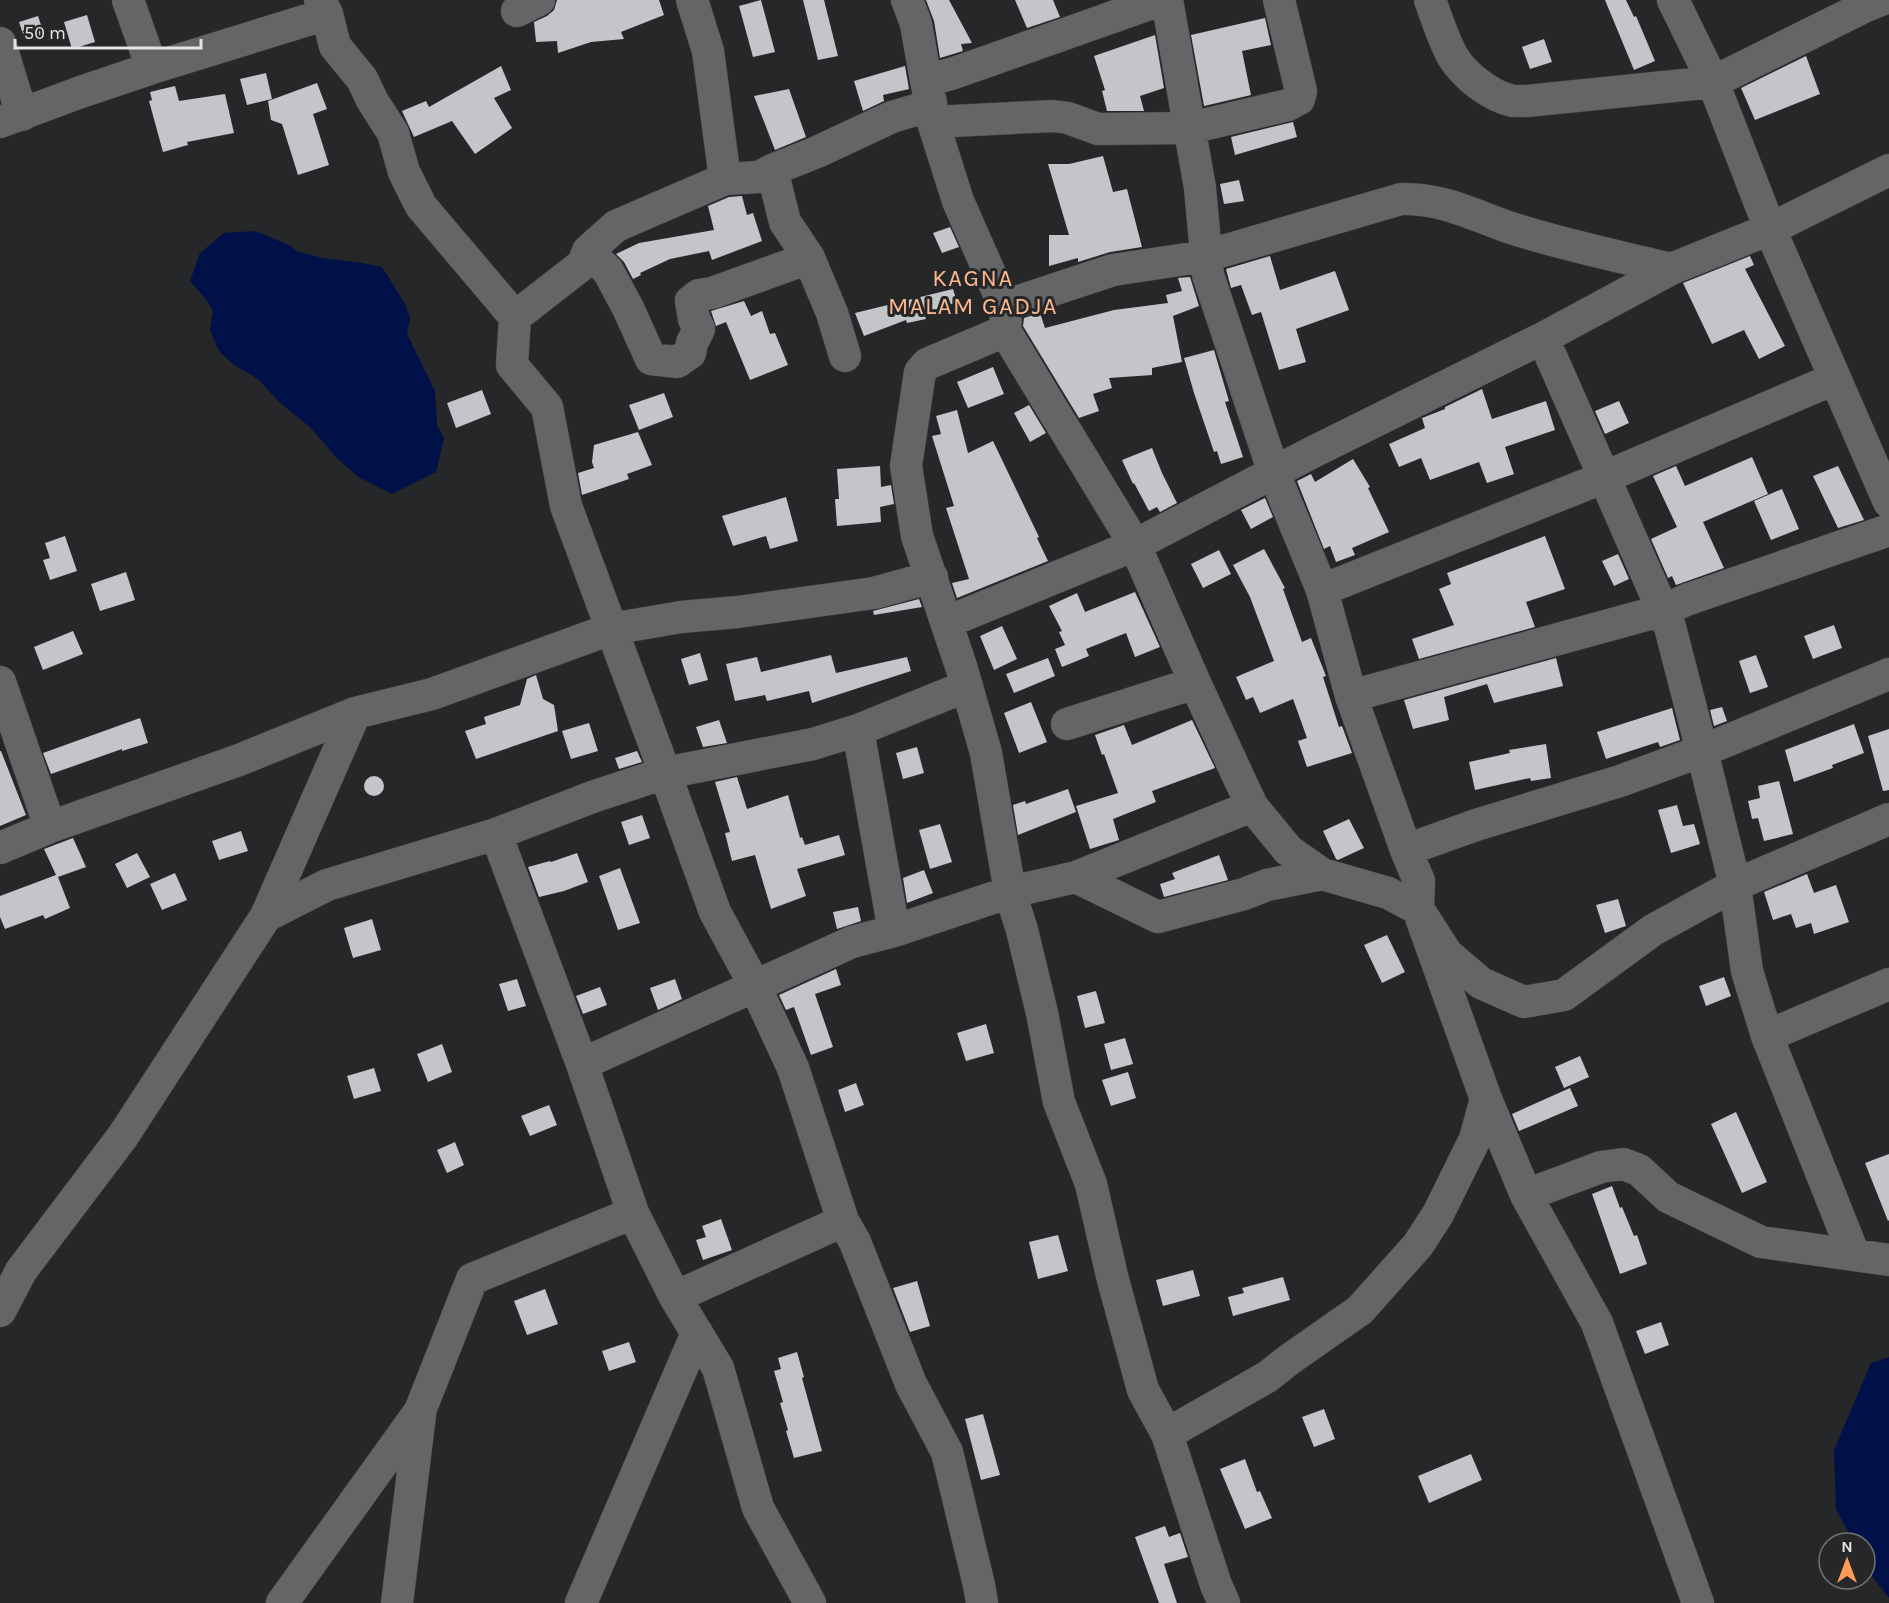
<svg xmlns="http://www.w3.org/2000/svg" width="1889" height="1603" viewBox="0 0 1889 1603" font-family="Karla,sans-serif">
<rect width="100%" height="100%" fill="#262729"/>
<path fill="#001049" d="M256 231 291 246 296 251 322 258 362 263 382 267 405 304 410 318 407 334 435 391 437 426 444 438 436 472 392 494 357 476 335 456 310 427 280 403 258 379 234 365 219 351 210 330 213 311 205 298 190 281 200 253 224 233Z
M1889 1357V1598L1872 1576 1865 1563V1543H1854L1836 1509 1834 1450 1871 1363Z"/>
<path fill="#c3c5c8" d="M557 0H659L664 15 621 32 624 39 591 42 558 53 557 41 536 42 534 22 547 16 554 10Z
M761 0 775 52 753 57 739 6Z
M803 0H824L838 56 818 60Z
M926 0H949L972 43 961 44 963 51 940 58 934 21Z
M1015 0H1053L1060 17 1027 28Z
M1605 0H1626L1634 17 1636 16 1655 61 1634 70Z
M87 15 95 42 72 49 64 22Z
M38 16 44 34 25 40 19 22Z
M1265 18 1271 45 1242 51 1251 95 1204 106 1191 35Z
M1155 35 1164 88 1140 96 1144 111H1107L1102 91 1105 90 1094 56Z
M1544 39 1552 62 1530 69 1522 47Z
M1806 56 1820 94 1755 120 1741 88Z
M501 66 511 90 494 98 512 128 475 154 452 121 414 137 402 111 426 101 429 107Z
M905 66 909 89 883 95 884 101 863 111 854 81Z
M266 73 272 99 247 105 240 79Z
M317 83 327 109 313 114 329 165 298 175 282 124 271 120 268 101Z
M175 86 179 101 225 94 234 133 187 142 188 145 163 152 149 101 152 100 150 92Z
M789 89 806 137 775 150 754 96Z
M1293 122 1297 137 1235 155 1231 137Z
M1103 156 1113 192 1127 189 1142 247 1110 252 1078 262V258L1049 266V235H1069L1048 164H1069Z
M1239 180 1244 201 1224 204 1220 184Z
M742 196 747 215 753 213 762 241 712 260 709 251 670 259 640 273 641 275 633 279 624 262 616 254 639 243 714 230 708 206 729 197Z
M950 227 959 247 942 253 933 233Z
M1270 256 1280 290 1335 271 1349 310 1296 329 1306 362 1279 370 1261 312 1252 315 1241 285 1231 288 1226 269Z
M1750 256 1754 265 1745 269 1785 346 1759 359 1744 330 1712 344 1683 283Z
M1190 277 1199 306 1173 316 1182 362 1152 368V375L1109 378 1112 388 1093 394 1099 411 1079 418 1023 326 1024 318 1040 313 1045 328 1114 310 1168 303 1166 295 1182 291 1178 278Z
M953 289 957 302 924 314 926 319 907 323 906 320 864 336 855 313Z
M744 301 751 316 762 311 770 334 775 333 788 365 750 380 726 322 716 326 711 311Z
M1214 350 1229 401 1225 402 1243 457 1221 464 1217 451 1214 452 1194 393 1184 358Z
M993 367 1004 394 968 408 957 382Z
M1482 389 1492 419 1546 401 1555 430 1505 447 1514 474 1487 483 1479 462 1430 480 1421 458 1399 467 1389 444 1425 428 1422 418 1445 409V407Z
M482 390 491 414 456 428 447 403Z
M664 393 673 417 639 430 629 405Z
M1619 401 1629 423 1605 434 1595 411Z
M1029 405 1046 433 1030 442 1014 413Z
M957 410 968 453 993 441 1039 537 1037 538 1048 561 957 598 952 583 969 579 946 508 954 506 932 436 941 434 936 416Z
M638 432 652 465 627 474 629 479 582 495 578 473 594 468 592 462 594 445Z
M1152 448 1162 473 1177 503 1160 512 1157 507 1149 511 1134 483 1133 484 1122 460Z
M1752 457 1768 494 1703 522 1724 568 1676 585 1672 576 1668 578 1651 539 1677 527 1653 476 1676 466 1685 486Z
M1353 459 1370 487 1368 488 1389 532 1352 548 1355 555 1336 562 1330 546 1324 549 1297 481 1311 474 1315 482Z
M880 466 881 487 891 485 894 504 880 507 881 522 837 526 835 499H839L837 469Z
M1838 466 1864 520 1838 528 1813 476Z
M1782 489 1799 529 1771 540 1754 501Z
M786 497 798 541 770 549 766 536 733 546 722 516Z
M1265 498 1273 517 1251 529 1241 510Z
M65 536 77 571 50 580 43 560 50 558 45 543Z
M1545 536 1565 589 1526 602 1535 627 1419 659 1412 639 1454 625 1439 589 1451 584 1447 573Z
M1264 549 1285 588 1283 589 1302 642 1311 638 1326 676 1323 677 1339 727 1342 726 1352 753 1307 767 1298 741 1307 738 1293 699 1260 713 1253 697 1246 700 1236 677 1274 661 1250 597 1233 565Z
M1219 550 1231 574 1203 588 1191 564Z
M1618 554 1629 579 1614 586 1602 561Z
M126 572 135 600 100 611 91 584Z
M1135 592 1160 647 1135 657 1126 633 1086 649 1089 656 1062 667 1055 649 1065 645 1059 632 1062 631 1049 606 1077 593 1085 612Z
M919 599 922 607 874 615 873 611Z
M1834 625 1842 648 1813 659 1804 636Z
M1002 626 1017 659 994 670 980 636Z
M73 631 83 654 43 670 34 647Z
M700 653 708 680 689 685 681 659Z
M831 655 836 673 907 657 911 671 812 703 809 691 767 701 765 695 735 701 726 664 757 657 761 672Z
M1756 655 1768 687 1750 693 1739 661Z
M1048 658 1055 676 1014 693 1006 674Z
M1556 658 1563 686 1494 703 1487 684 1444 697 1449 720 1413 729 1404 700Z
M536 675 543 699 554 705 558 731 476 759 465 731 486 724 484 717 520 705 527 679Z
M1031 702 1047 742 1019 753 1004 713Z
M1722 707 1727 721 1714 726 1710 710Z
M1672 708 1680 740 1660 747 1658 742 1606 759 1597 732Z
M140 718 148 743 122 751V749L51 774 43 753Z
M719 720 727 743 703 747 696 727Z
M1192 720 1215 768 1152 791 1156 802 1113 819 1119 840 1090 849 1076 806 1118 793 1104 754 1102 755 1095 735 1124 725 1132 745Z
M589 723 598 751 571 759 562 731Z
M1854 724 1864 753 1832 765 1833 768 1794 782 1785 750Z
M1889 729V790L1883 791 1868 736Z
M1546 744 1551 778 1531 781 1530 778 1475 790 1469 762 1510 753 1509 750Z
M917 747 924 773 903 779 896 753Z
M0 751H1L26 815 0 826Z
M637 751 642 762 619 769 615 758Z
M364 786a10 10 0 1 1 20 0a10 10 0 1 1-20 0Z
M737 777 747 809 788 795 800 838 802 837 805 845 839 835 845 855 797 869 806 896 771 909 755 855 732 861 725 833 730 832 715 782Z
M1779 781 1793 834 1764 841 1758 818 1752 819 1748 801 1760 798 1758 786Z
M1068 789 1076 812 1018 835 1013 805 1025 801 1026 804Z
M1677 805 1683 826 1694 824 1700 844 1671 853 1658 810Z
M642 815 650 838 629 845 621 822Z
M1349 819 1364 848 1338 860 1336 859 1323 831Z
M940 824 952 862 930 869 919 830Z
M241 831 248 851 219 860 212 841Z
M73 838 86 867 58 877 70 908 45 919 43 915 5 929 0 917V896L56 875 44 849Z
M137 853 150 877 127 888 115 864Z
M577 853 588 882 564 891 539 897 528 867 550 861 551 862Z
M1219 855 1228 880 1164 897 1160 884 1175 879 1172 873Z
M620 868 640 923 618 930 599 876Z
M924 870 933 893 907 903 903 878Z
M175 873 187 900 162 910 150 884Z
M1807 874 1814 893 1836 885 1849 922 1814 934 1811 923 1796 928 1791 914 1773 920 1764 892Z
M1618 899 1626 926 1605 933 1596 905Z
M858 907 861 921 837 929 833 912Z
M372 919 381 950 353 958 344 928Z
M1387 935 1405 972 1382 983 1364 945Z
M836 969 841 985 815 994 833 1047 811 1055 794 1007 786 1010 779 995Z
M1724 977 1731 996 1706 1006 1699 986Z
M517 979 526 1006 508 1011 499 984Z
M675 979 682 999 658 1010 650 988Z
M600 987 607 1005 583 1014 576 996Z
M1096 991 1105 1023 1085 1028 1077 996Z
M986 1024 994 1053 966 1061 957 1033Z
M1125 1038 1133 1064 1111 1070 1104 1044Z
M442 1044 452 1072 428 1082 417 1054Z
M1580 1056 1589 1077 1564 1088 1555 1067Z
M374 1068 381 1091 354 1099 347 1076Z
M1128 1072 1136 1098 1111 1106 1102 1080Z
M856 1083 864 1105 845 1112 838 1090Z
M1570 1088 1578 1106 1519 1131 1512 1114Z
M549 1105 557 1125 530 1136 521 1116Z
M1736 1112 1767 1182 1742 1193 1711 1124Z
M455 1142 464 1165 447 1173 437 1150Z
M1889 1154V1220L1888 1221 1865 1163Z
M1612 1186 1620 1208 1622 1207 1634 1236 1637 1235 1647 1264 1620 1274 1592 1194Z
M721 1219 732 1250 703 1260 696 1240 706 1237 702 1226Z
M1058 1235 1068 1271 1038 1279 1029 1242Z
M1193 1270 1200 1296 1163 1306 1156 1280Z
M1283 1277 1290 1300 1233 1316 1228 1297 1244 1293 1242 1288Z
M917 1281 930 1326 910 1332 893 1288Z
M545 1289 558 1324 527 1335 514 1301Z
M1661 1322 1669 1345 1645 1354 1636 1331Z
M629 1342 636 1362 609 1371 602 1351Z
M797 1352 804 1377 802 1378 822 1451 794 1458 786 1431 788 1430 780 1403 783 1402 774 1371 781 1369 778 1358Z
M1324 1409 1335 1439 1314 1447 1302 1417Z
M983 1414 1000 1475 981 1480 965 1419Z
M1471 1454 1482 1480 1429 1503 1418 1476Z
M1245 1459 1257 1492 1260 1491 1272 1518 1245 1529 1220 1469Z
M1165 1526 1169 1537 1180 1533 1188 1557 1164 1564 1177 1603H1159L1135 1537Z"/>
<g fill="none" stroke-linecap="round" stroke-linejoin="round">
<defs>
<path id="minor" d="M128 0 152 68
M320 0 327 14 335 46 362 79 372 100 393 133 404 172 421 206 515 317
M692 0 708 51 725 179
M907 0 916 24 926 81
M1161 0 954 73 926 81 931 103 933 122 958 201 1006 310 1005 331 1135 545 1195 683 1252 806 1288 850 1322 874 1388 893 1418 909 1486 1099 1526 1195 1597 1323 1698 1603
M1167 0 1200 188 1208 275 1274 473 1322 590 1351 696 1406 850 1419 881 1418 909 1447 954 1481 983 1524 1002 1564 995 1653 930 1735 885 1747 971 1767 1036 1854 1255
M1430 0C1437 19 1443 39 1453 57 1465 76 1490 96 1513 101 1517 101 1523 101 1527 101L1713 82 1868 5 1881 0
M1673 0 1713 82 1770 229 1889 502
M517 11 539 0
M0 43 22 115
M931 103 919 109 892 117 817 152 772 170 759 177 725 179 616 226 588 251 583 264 515 317 512 365 547 407 566 506 665 773 813 744 858 730 967 686
M0 122 78 93 152 68 327 14
M933 122 1053 116 1068 118 1098 129 1190 128 1288 105 1299 99 1301 91 1279 0
M772 170 785 222 809 258 832 313 845 356
M588 251 608 271 628 308 651 359 677 362 690 353 692 343 699 329 694 319 691 301 699 295 712 293 809 258
M1004 306 1113 270 1206 256 1401 199C1443 198 1473 215 1511 228 1563 245 1618 256 1671 269
M1005 331 927 364 920 372 906 466 917 536 961 666 986 753 1010 892 1022 930 1042 1013 1059 1102 1091 1184 1112 1276 1143 1390 1167 1434 1216 1585 1224 1603
M1543 338 1670 627 1702 751 1889 674
M1322 590 1605 477 1834 379
M947 622 1135 545 1311 453 1543 338 1671 269 1770 229 1889 170
M0 682 50 827
M1351 696 1664 610 1686 600 1889 530
M1067 724 1195 683
M858 730 894 931
M0 848 50 827 239 760 355 713
M1406 850 1476 825 1620 781 1702 751 1735 885 1889 819
M1076 877 1252 806
M266 916 327 885 496 834 595 796 665 773 715 912 755 986 582 1064 496 834
M1767 1036 1889 984
M582 1064 633 1213 675 1297 843 1221
M1526 1195 1601 1167 1623 1164 1639 1170 1668 1197 1761 1242 1889 1260
M675 1297 718 1368 758 1508 810 1603
M0 1311 21 1271 123 1136 266 916 355 713 432 694 611 629 681 617 738 612 874 593 932 577
M1167 1434 1267 1377 1290 1359 1360 1310 1418 1245 1438 1214 1475 1139 1486 1099
M282 1603 420 1411 472 1279 633 1213
M397 1603 420 1415
M581 1603 697 1333
M982 1603 979 1585 947 1452 911 1384 855 1242 843 1221 793 1068 755 986 852 942 894 931 1010 892 1076 877 1158 917 1244 894 1267 885 1322 874"/>
</defs>
<use href="#minor" stroke="#424345" stroke-width="33"/>
<use href="#minor" stroke="#636567" stroke-width="32"/>
</g>
<g text-anchor="middle" dominant-baseline="central" stroke-width="6" stroke-linejoin="round" paint-order="stroke">
<g font-size="24" letter-spacing="1.5" fill="#feb88c" stroke="#262729">
<text x="973" y="278">KAGNA<tspan x="973" dy="28">MALAM GADJA</tspan></text>
</g>
</g>
<g transform="translate(1847 1561)"><circle r="28" fill="#262729" stroke="#727374" stroke-width="1.5"/>
<path d="M0-4.5L10 22L0 15L-10 22Z" fill="#ff9b59"/>
<text y="-9" font-size="16" font-weight="bold" text-anchor="middle" fill="#e3e4e5">N</text>
</g>
<path d="M15 39v9h186v-9" fill="none" stroke="#e3e4e5" stroke-width="3"/>
<text x="24" y="39" font-size="18" fill="#e3e4e5" stroke="#262729" stroke-width="4.5" paint-order="stroke">50 m</text>
</svg>
